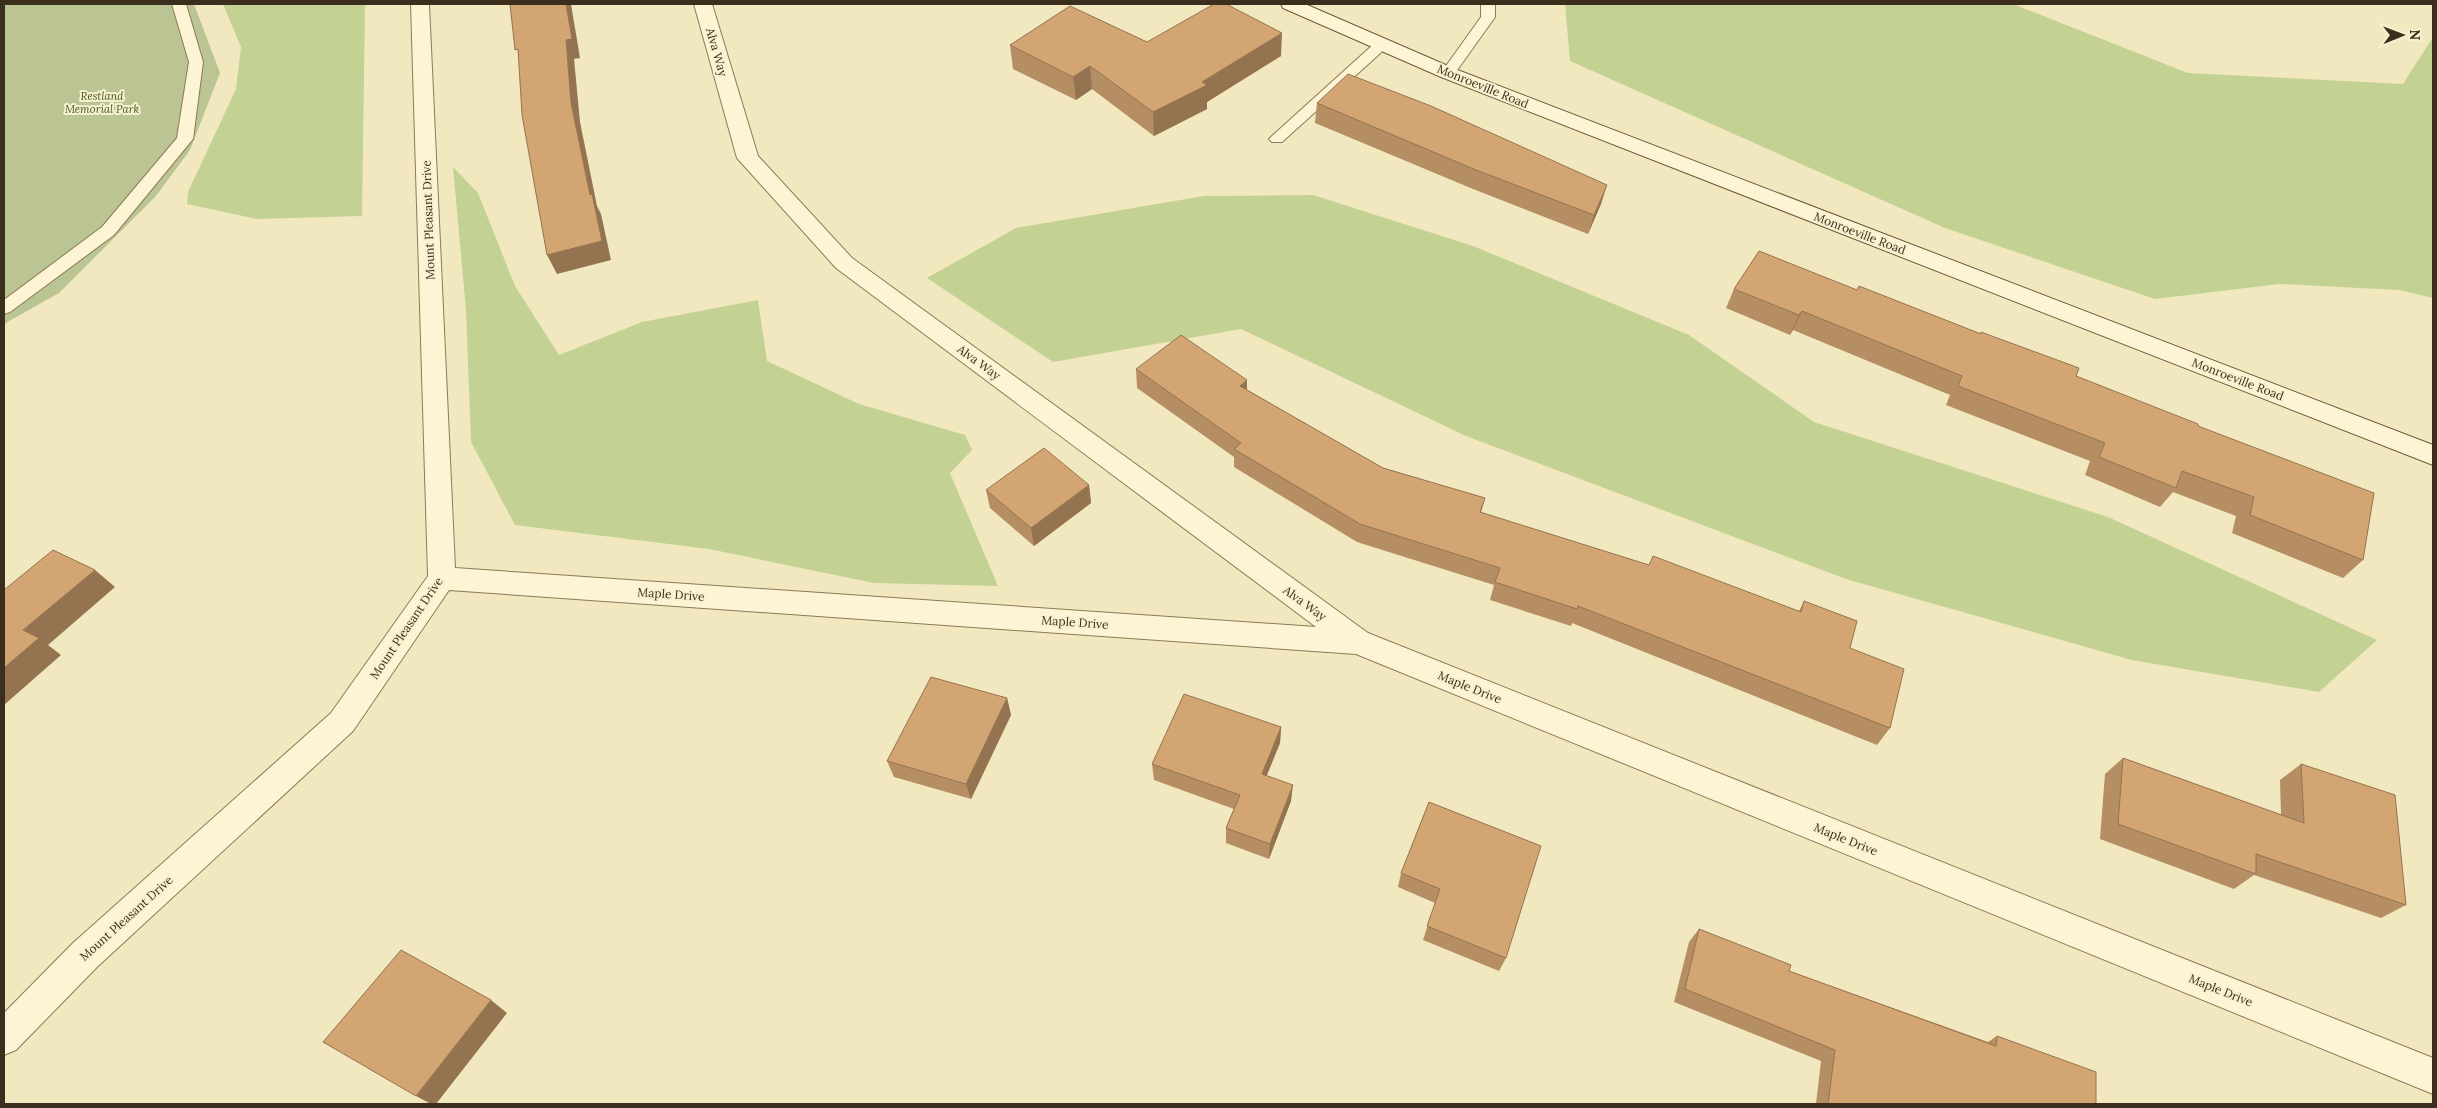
<svg xmlns="http://www.w3.org/2000/svg" width="2437" height="1108" viewBox="0 0 2437 1108" font-family="Lora,serif">
<rect width="100%" height="100%" fill="#f2e8c0"/>
<path fill="#c3d193" d="M223 4H365L362 216 257 219 187 204 188 192 236 89 241 47Z
M1565 4H2013L2188 73 2403 84 2433 37V298L2399 290 2279 284 2155 299 1945 228 1570 61Z
M453 167 478 193 515 286 559 355 642 322 758 300 767 361 859 404 965 435 972 450 950 473 998 586 874 583 709 549 515 525 471 442 466 310Z
M1313 195 1473 246 1689 335 1814 422 2108 517 2377 640 2319 692 2132 660 1846 579 1466 436 1241 329 1053 362 927 278 1016 228 1204 196Z"/>
<path fill="#bac593" d="M4 4H194L220 73 190 150 156 196 59 293 4 324Z"/>
<g fill="none" stroke-linecap="round" stroke-linejoin="round">
<defs>
<path id="service" d="M172 4H186L203 62 193 139 114 235 10 312 4 314V300L102 227 177 138 189 62Z
M1481 4H1495V17L1453 76H1443L1441 73 1481 17Z
M1381 41 1386 42 1388 45 1386 48 1282 142H1272L1269 139 1272 136 1376 42Z"/>
<path id="minor" d="M411 4H429L455 568 1316 627 836 268 737 158 694 4H712L758 156 852 258 1368 633 2433 1058V1094L1356 654 449 590 353 731 97 967 16 1050 4 1055V1013L73 943 331 713 428 576Z"/>
<path id="secondary" d="M1281 4H1305L1455 69 2433 445V465L1441 77 1283 8Z"/>
</defs>
<use href="#service" stroke="#8d7956" stroke-width="2"/>
<use href="#minor" stroke="#8d7956" stroke-width="2"/>
<use href="#secondary" stroke="#6e5a3a" stroke-width="2"/>
<use href="#service" fill="#fcf4d4" fill-rule="evenodd"/>
<use href="#minor" fill="#fcf4d4" fill-rule="evenodd"/>
<use href="#secondary" fill="#fcf4d4" fill-rule="evenodd"/>
</g>
<path fill="#b58e63" d="M1147 42 1281 56 1207 102V109L1154 136 1092 89 1076 100 1013 69 1010 45Z
M1317 103 1601 204 1588 234 1473 189 1315 123Z
M1734 289 2076 376 2198 426 2363 560 2343 578 2232 533 2236 516 2173 492 2160 507 2085 475 2090 461 1946 405 1950 395 1793 330 1790 335 1726 308Z
M1136 369 1247 390 1383 468 1485 498 1481 513 1649 565 1799 611 1804 601 1850 648 1890 728 1877 745 1572 623 1571 626 1490 600 1494 585 1357 542 1234 467V457L1137 388Z
M1089 485 1091 503 1034 546 990 508 986 490Z
M1007 698 1011 715 971 799 894 777 887 761Z
M1281 727 1280 743 1266 776 1291 801 1269 859 1226 843V828L1234 809 1154 780 1152 764Z
M2123 758 2281 815 2280 780 2301 764 2406 905 2381 918 2254 875 2234 889 2100 839 2105 774Z
M1429 802 1506 958 1499 971 1423 940 1435 903 1398 887 1401 873Z
M1699 929 1789 971 1988 1042 1997 1036 2096 1104H1816L1821 1061 1674 1002 1689 942Z"/>
<path fill="#947450" d="M566 4H571L580 58 574 59 580 122 597 206 601 214 611 260 557 274 547 255 590 195 571 103 566 40Z
M1282 33 1281 56 1207 102V109L1154 136 1153 112Z
M1090 66 1092 89 1076 100 1073 77Z
M1607 185 1601 204 1588 234 1594 215Z
M1802 311 1793 330 1790 335 1799 315Z
M1247 380V399L1240 386Z
M1089 485 1091 503 1034 546 1031 528Z
M95 570 115 587 48 645 61 655 4 705V668L23 630Z
M1007 698 1011 715 971 799 966 784Z
M1281 727 1280 743 1261 790 1262 774Z
M1293 785 1291 801 1269 859 1270 844Z
M491 1000 507 1013 436 1104H431L416 1096Z"/>
<path fill="#d3a573" stroke="#947450" d="M510 4H566L572 39 566 40 571 103 590 195 592 194 602 241 547 255 522 115 518 49 515 50Z
M1214 4H1226L1282 33 1202 82 1207 85 1153 112 1090 66 1073 77 1010 45 1070 6 1147 42Z
M1348 74 1431 106 1607 185 1594 215 1476 170 1317 103Z
M1759 251 1857 290 1859 286 1981 334V332L2079 368 2076 376 2198 424V426L2374 493 2363 560 2250 515 2254 497 2182 471 2176 488 2099 457 2105 443 1958 386 1962 376 1802 311 1799 315 1734 289Z
M1181 335 1247 380 1240 386 1383 468 1485 498 1480 512 1649 565 1653 556 1801 612 1804 601 1857 621 1850 648 1904 669 1890 728 1578 606 1577 609 1495 582 1500 568 1360 524 1234 449 1241 443 1136 369Z
M1044 448 1089 485 1031 528 986 490Z
M53 550 95 570 23 630 39 638 4 668V590Z
M931 677 1007 698 966 784 887 761Z
M1184 694 1281 727 1262 774 1293 785 1270 844 1226 828 1240 795 1152 764Z
M2123 758 2304 823 2301 764 2395 795 2406 905 2256 854V874L2118 824Z
M1429 802 1541 846 1506 958 1427 926 1440 889 1401 873Z
M1699 929 1791 965 1789 971 1996 1046 1997 1036 2096 1072V1104H1828L1835 1050 1685 989Z
M401 950 491 1000 416 1096 323 1042Z"/>
<g text-anchor="middle" dominant-baseline="central" stroke-width="4" stroke-linejoin="round" paint-order="stroke">
<g font-size="11" font-style="italic" fill="#455921" stroke="#f8f1d0">
<text x="102" y="96">Restland<tspan x="102" dy="13">Memorial Park</tspan></text>
</g>
<g font-size="12" fill="#3b2e1c" stroke="#f8f1d0">
<text transform="translate(717 52) rotate(74)">Alva Way</text>
<text transform="translate(1483 86) rotate(22)">Monroeville Road</text>
<text transform="translate(428 220) rotate(-92)">Mount Pleasant Drive</text>
<text transform="translate(1860 233) rotate(21)">Monroeville Road</text>
<text transform="translate(979 362) rotate(36)">Alva Way</text>
<text transform="translate(2238 379) rotate(21)">Monroeville Road</text>
<text transform="translate(671 594) rotate(4)">Maple Drive</text>
<text transform="translate(1305 603) rotate(36)">Alva Way</text>
<text transform="translate(1075 622) rotate(4)">Maple Drive</text>
<text transform="translate(406 628) rotate(-56)">Mount Pleasant Drive</text>
<text transform="translate(1470 687) rotate(22)">Maple Drive</text>
<text transform="translate(1846 839) rotate(22)">Maple Drive</text>
<text transform="translate(126 918) rotate(-42)">Mount Pleasant Drive</text>
<text transform="translate(2221 990) rotate(22)">Maple Drive</text>
</g>
</g>
<rect width="2437" height="1108" fill="none" stroke="#3b2e1c" stroke-width="10"/>
<g transform="translate(2402 35) rotate(89)" stroke="#f8f1d0" stroke-width="4" paint-order="stroke">
<path d="M0-4L9 19L0 12L-9 19Z" fill="#3b2e1c"/>
<text y="-8" font-size="14" font-weight="bold" text-anchor="middle" fill="#3b2e1c">N</text>
</g>
</svg>
